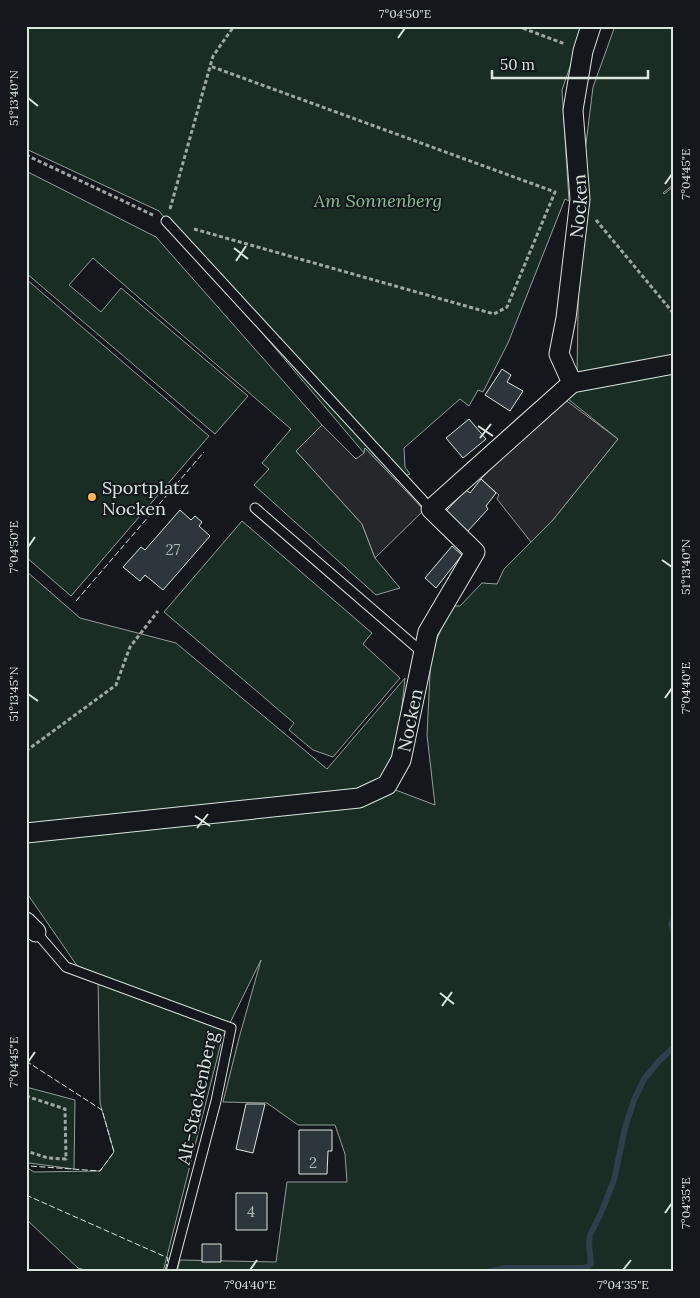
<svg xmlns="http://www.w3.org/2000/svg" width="700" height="1298" viewBox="0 0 700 1298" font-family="Lora,serif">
<rect width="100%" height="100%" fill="#14181c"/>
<path fill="#1a2d24" stroke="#939e99" d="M26 26H584L562 90 569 201 565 199 508 343 483 392 478 390 469 406 460 399 404 448 405 467 410 474 395 480 365 448 364 453 159 211 26 149Z
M615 26H674V184L663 193 664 194 674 186V358L577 374 580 192 593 87Z
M26 171 156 237 322 425 296 451 362 524 375 558 400 588 376 595 254 485 269 469 262 463 291 429 93 258 69 285 101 312 121 288 248 396 215 434 26 273Z
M26 279 209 436 71 596 26 557Z
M674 367V1272H177L180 1260 276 1262 287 1182H347L345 1154 335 1125H298L267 1103 223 1102 239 1038 261 960 222 1039 163 1272H93L78 1268 26 1219V1167L34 1172 100 1171 114 1152 100 1103 98 978 78 967 26 892V571L80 618 176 643 327 769 405 678 393 789 435 805 427 735 431 653 451 606H460L482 583 497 584 504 569 552 521 618 439 563 395Z
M242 521 372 633 363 644 400 678 333 757 313 750 289 730 294 723 164 612Z
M26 1087 75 1100 74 1169 29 1163 26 1162Z"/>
<path fill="#24282b" stroke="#939e99" d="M560 396 618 439 552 521 531 542 497 499 499 495 481 479Z
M322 425 356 459 364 453 365 448 424 510 375 558 362 524 296 451Z"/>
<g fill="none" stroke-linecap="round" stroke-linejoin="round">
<path stroke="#2f3f4d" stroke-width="6" d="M674 919 671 924 674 934
M486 1272 505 1268H583L589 1266 591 1264 589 1245 590 1235 601 1213 614 1180 625 1128 634 1100 644 1079 659 1061 674 1047"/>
</g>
<path fill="#2c363c" stroke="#d8e6dc" d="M502 369 511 375 507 382 523 391 510 411 485 395Z
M469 419 486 439 463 458 446 438Z
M481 479 496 493 486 506 488 509 467 532 445 512 466 490 470 493Z
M180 510 191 520 195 516 202 522 199 526 210 536 163 590 145 575 140 581 123 567 141 547 145 550Z
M452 546 462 555 436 588 425 578Z
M246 1104H265L253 1153 236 1149Z
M299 1130H332V1151H328L327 1174H299Z
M236 1193H267V1230H236Z
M202 1244H221V1262H202Z"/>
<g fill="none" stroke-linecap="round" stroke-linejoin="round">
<defs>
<path id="lane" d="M166 221 431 509
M255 508 423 653
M36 932 66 967 231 1028 216 1101 171 1272"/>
<g id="street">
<path id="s1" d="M572 383 559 354 566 318 580 199 573 110 583 51 591 26"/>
<path id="s2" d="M26 833 359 798 387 785 401 760 428 632 475 552 431 509 572 383 674 364"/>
<path d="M26 922 36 932"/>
</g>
</defs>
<use href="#lane" stroke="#d8e6dc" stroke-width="11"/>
<use href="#street" stroke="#d8e6dc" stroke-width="21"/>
<path stroke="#9da8a2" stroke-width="3" stroke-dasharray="4 2.5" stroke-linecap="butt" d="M517 26 565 44
M26 155 155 216
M170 209 213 56 234 26
M596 220 674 314
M194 229 494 314 507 307 555 192 210 66
M26 751 116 685 130 647 158 611
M26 1096 65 1109 66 1159 48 1158 26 1151"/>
<use href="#lane" stroke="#14181c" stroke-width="9"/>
<use href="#street" stroke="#14181c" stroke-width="19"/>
<path stroke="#d8e6dc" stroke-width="1" stroke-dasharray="6 2.5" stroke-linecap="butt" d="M76 601 204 452
M26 1061 102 1110 114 1152 100 1171 30 1166 26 1163
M26 1195 168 1258 165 1272"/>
</g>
<path fill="none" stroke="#d8e6dc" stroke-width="2" d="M398 38 405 28M28 98 38 106M665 184 672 174M234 248 248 259M236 261 246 246M478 426 493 436M480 438 491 424M28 547 35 537M662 560 672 567M28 694 38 701M665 698 672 688M195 816 210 826M197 828 208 814M440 993 454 1004M442 1006 452 992M28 1062 35 1052M665 1213 672 1203M250 1270 257 1260M623 1270 631 1260"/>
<circle fill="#ffb74d" stroke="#14181c" stroke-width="2" cx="92" cy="497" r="5"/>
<g text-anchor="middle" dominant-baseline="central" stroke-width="4" stroke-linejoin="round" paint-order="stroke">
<g font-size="15" fill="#adbab4">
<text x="173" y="549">27</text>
<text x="313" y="1162">2</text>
<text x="251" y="1211">4</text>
</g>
<g font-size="18" font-style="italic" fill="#8ac095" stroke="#14181c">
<text x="378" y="200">Am Sonnenberg</text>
</g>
<g font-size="18" fill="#d8e6dc" stroke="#14181c">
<text stroke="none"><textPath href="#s1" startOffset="181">Nocken</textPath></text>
<text stroke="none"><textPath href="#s2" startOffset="435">Nocken</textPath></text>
<text transform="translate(197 1098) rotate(-78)">Alt-Stackenberg</text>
</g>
<g font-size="18" fill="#d8e6dc" stroke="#14181c" text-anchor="start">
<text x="102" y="487">Sportplatz<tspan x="102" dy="21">Nocken</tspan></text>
</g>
</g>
<rect width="700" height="1298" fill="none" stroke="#14181c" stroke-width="55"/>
<path d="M492 70v8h156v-8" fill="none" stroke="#d8e6dc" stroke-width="2.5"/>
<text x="500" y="70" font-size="15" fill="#d8e6dc" stroke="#14181c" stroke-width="4" paint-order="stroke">50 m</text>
<rect x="28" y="28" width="644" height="1242" fill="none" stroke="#d8e6dc" stroke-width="2"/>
<g font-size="12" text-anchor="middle" fill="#d8e6dc">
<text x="405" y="18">7°04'50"E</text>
<text transform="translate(14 98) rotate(-90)" y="4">51°13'40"N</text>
<text transform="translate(686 174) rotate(-90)" y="4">7°04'45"E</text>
<text transform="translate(14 547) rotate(-90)" y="4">7°04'50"E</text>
<text transform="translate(686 567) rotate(-90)" y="4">51°13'40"N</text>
<text transform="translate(686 688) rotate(-90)" y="4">7°04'40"E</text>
<text transform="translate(14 694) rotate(-90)" y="4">51°13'45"N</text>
<text transform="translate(14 1062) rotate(-90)" y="4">7°04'45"E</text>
<text transform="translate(686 1203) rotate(-90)" y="4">7°04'35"E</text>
<text x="250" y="1289">7°04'40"E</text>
<text x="623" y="1289">7°04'35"E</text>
</g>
</svg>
